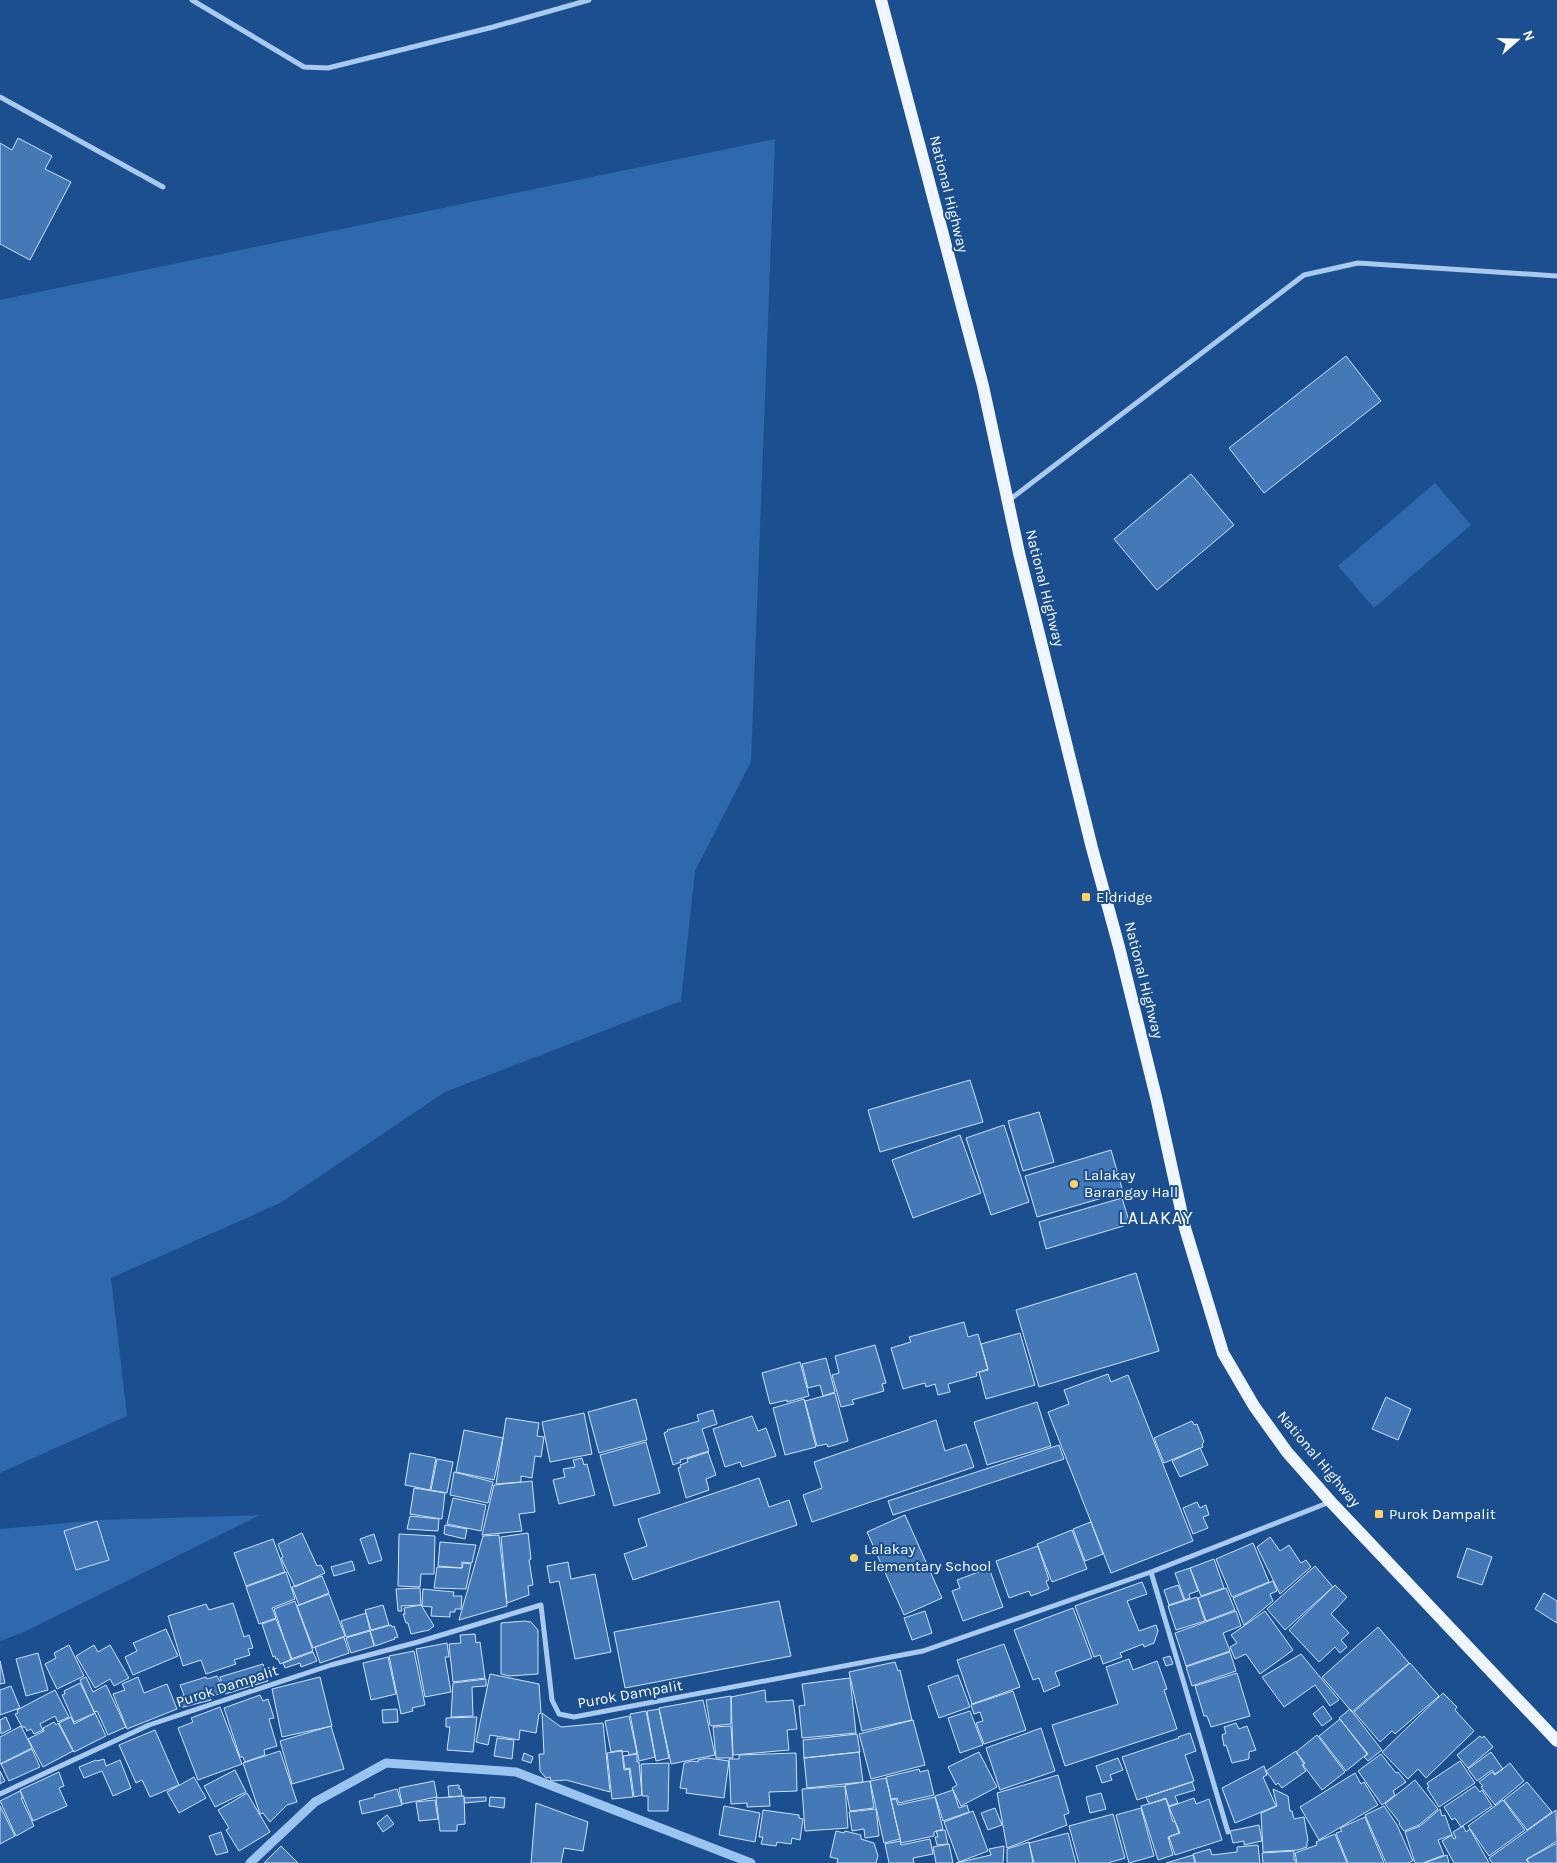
<svg xmlns="http://www.w3.org/2000/svg" width="1557" height="1863" viewBox="0 0 1557 1863" font-family="Karla,sans-serif">
<rect width="100%" height="100%" fill="#1b4f8f"/>
<path fill="#2e69ad" d="M775 139 751 762 695 871 681 1001 445 1092 280 1203 111 1278 127 1416 0 1473V300Z
M1435 483 1471 525 1374 608 1338 566Z
M260 1515 22 1633 0 1641V1529L100 1520Z"/>
<g fill="none" stroke-linecap="round" stroke-linejoin="round">
<path stroke="#9cc4f0" stroke-width="9" d="M250 1863 315 1802 386 1763 516 1772 751 1863"/>
</g>
<path fill="#4478b7" stroke="#cfe3fa" d="M18 138 52 156 45 169 71 182 30 260 0 244V143L12 150Z
M1346 356 1381 401 1264 493 1229 448Z
M1191 474 1234 525 1157 590 1114 539Z
M970 1080 983 1122 880 1152 868 1110Z
M1039 1112 1054 1162 1023 1171 1008 1121Z
M1004 1125 1029 1202 991 1215 966 1138Z
M960 1135 981 1193 913 1218 892 1160Z
M1111 1150 1123 1192 1037 1217 1025 1176Z
M1122 1198 1130 1224 1046 1249 1039 1222Z
M1136 1273 1159 1351 1039 1387 1016 1310Z
M964 1322 968 1337 978 1334 988 1369 976 1373 977 1376 948 1384 950 1392 938 1395 935 1384 926 1387 925 1383 903 1389 891 1348 911 1342 909 1337Z
M1020 1333 1035 1385 986 1399 979 1372 988 1370 981 1344Z
M875 1345 886 1383 882 1384 884 1391 852 1400 854 1404 841 1407 832 1375 839 1373 835 1356Z
M826 1358 835 1392 823 1396 820 1385 808 1388 802 1364Z
M800 1362 809 1396 787 1402V1400L770 1404 762 1373Z
M1108 1374 1111 1382 1128 1375 1193 1541 1111 1573 1048 1412 1069 1404 1064 1390Z
M835 1393 848 1441 828 1447 827 1444 817 1446 805 1401Z
M1386 1397 1411 1409 1398 1440 1372 1429Z
M636 1399 647 1440 599 1453 588 1412Z
M804 1399 816 1447 785 1455 773 1408Z
M1037 1402 1051 1446 987 1465 974 1422Z
M713 1410 717 1424 702 1429 709 1451 680 1460 681 1462 673 1465 664 1433 668 1431 667 1430 699 1421 697 1415Z
M584 1413 592 1454 550 1462 542 1422Z
M752 1416 758 1431 766 1428 776 1456 742 1467 740 1462 725 1467 713 1429Z
M506 1418 539 1423 537 1436 544 1437 541 1457 535 1456 532 1478 521 1476V1482L496 1484Z
M936 1420 945 1451 966 1444 974 1467 812 1522 803 1495 822 1488 814 1462Z
M1192 1421 1194 1425 1197 1424 1204 1442 1202 1444 1203 1447 1164 1463 1154 1438Z
M464 1430 503 1438 494 1480 456 1472Z
M646 1442 660 1493 614 1506 600 1455Z
M1059 1445 1064 1459 893 1515 888 1501Z
M1200 1448 1208 1465 1180 1477 1172 1461Z
M708 1452 716 1475 706 1479 709 1490 686 1498 678 1468 681 1467 680 1465 688 1462 687 1459Z
M410 1453 436 1458 430 1490 405 1485Z
M582 1458 584 1465 587 1464 595 1495 559 1504 553 1480 565 1477 563 1469 575 1467 573 1460Z
M437 1459 453 1462 447 1493 431 1490Z
M454 1472 493 1482 488 1503 450 1495Z
M759 1478 769 1507 789 1500 797 1525 633 1580 624 1554 647 1546 638 1519Z
M532 1481 535 1512 519 1514 522 1531 482 1535 494 1485Z
M414 1488 445 1493 442 1519 410 1514Z
M453 1498 486 1505 481 1531 447 1524Z
M1197 1502 1200 1508 1206 1505 1209 1515 1203 1517 1208 1528 1193 1534 1183 1508Z
M905 1515 942 1598 904 1615 867 1532Z
M410 1516 439 1519 438 1531 407 1529Z
M97 1521 109 1560 76 1570 64 1531Z
M1091 1522 1103 1554 1085 1561 1073 1529Z
M445 1525 467 1529 465 1539 444 1534Z
M1072 1530 1087 1569 1052 1582 1037 1544Z
M302 1533 317 1566 321 1565 325 1573 295 1587 281 1558 283 1557 278 1544Z
M528 1533 531 1559 529 1560 533 1585 528 1586 529 1595 507 1603 501 1537Z
M374 1534 382 1560 369 1564 360 1539Z
M399 1534 435 1536 434 1574H421L420 1587 398 1586Z
M499 1535 507 1606 459 1620 483 1536Z
M1270 1537 1280 1551 1289 1545 1301 1563 1306 1560 1311 1567 1280 1594 1257 1547Z
M273 1539 285 1572 246 1586 234 1553Z
M440 1542 476 1545 472 1563 462 1562V1568L438 1566Z
M1253 1543 1269 1582 1232 1597 1216 1559Z
M1038 1546 1049 1580 1046 1581 1049 1589 1031 1596 1029 1591 1009 1598 996 1561Z
M1467 1548 1492 1557 1482 1585 1457 1577Z
M1214 1559 1224 1588 1201 1596 1190 1568Z
M352 1561 355 1570 334 1576 331 1567Z
M568 1562 571 1579 595 1574 611 1652 575 1659 559 1581 550 1583 547 1566Z
M463 1563 471 1564 466 1589 434 1588 437 1567 462 1568Z
M1315 1566 1333 1587 1285 1630 1267 1609Z
M989 1568 1003 1607 963 1621 952 1591 960 1588 957 1580Z
M1190 1568 1198 1591 1189 1594 1190 1598 1185 1600 1175 1573Z
M286 1572 295 1599 272 1608 276 1618 259 1624 246 1587Z
M322 1576 329 1593 299 1605 292 1587Z
M1273 1581 1277 1591 1270 1594 1273 1601 1244 1625 1233 1598Z
M1142 1582 1147 1594 1127 1601 1139 1631 1156 1625 1158 1631 1154 1643 1144 1647 1143 1644 1120 1653 1122 1657 1103 1664 1100 1655 1094 1657 1075 1606Z
M1178 1585 1184 1600 1169 1605 1164 1590Z
M1335 1585 1347 1597 1331 1614 1349 1633 1341 1640 1347 1647 1340 1653 1335 1647 1319 1662 1289 1630Z
M420 1588 421 1605 401 1606 402 1611H398L396 1589Z
M1226 1588 1235 1610 1206 1621 1198 1598Z
M423 1589 454 1592 453 1596H462L461 1609H455V1612H450V1617L431 1616 432 1607 422 1606Z
M1544 1593 1557 1601V1623L1535 1609Z
M329 1594 345 1636 313 1648 297 1606Z
M1197 1597 1205 1621 1176 1630 1168 1606Z
M295 1601 313 1651 291 1659 274 1609Z
M779 1601 791 1656 625 1688 614 1632Z
M233 1603 244 1637 249 1635 253 1648 248 1649 250 1655 234 1660 236 1664 206 1674 201 1660 183 1666 168 1616 206 1604 209 1610Z
M383 1605 389 1625 371 1630 365 1610Z
M421 1605 434 1626 429 1630 411 1634 408 1623H406L403 1614H405L404 1608Z
M1073 1608 1092 1658 1055 1672 1060 1685 1044 1692 1039 1678 1033 1680 1014 1630Z
M925 1611 932 1633 912 1640 904 1618Z
M1236 1611 1241 1626 1223 1633 1230 1651 1186 1666 1175 1633Z
M1265 1611 1293 1650 1260 1674 1246 1654 1235 1659 1230 1647 1237 1643 1231 1635Z
M366 1613 370 1630 346 1637 341 1621Z
M276 1619 292 1659 280 1664 278 1659H276L275 1656 273 1657 262 1624Z
M525 1621 531 1622 538 1630V1674L509 1676 501 1674V1623Z
M391 1625 392 1627 394 1626 398 1637 394 1638 395 1639 375 1646 370 1631Z
M1378 1627 1409 1663 1352 1712 1322 1677Z
M166 1629 178 1656 133 1675 125 1657 137 1651 133 1643Z
M370 1631 374 1646 351 1653 346 1638Z
M475 1634 476 1643 480 1642 485 1678 453 1682 449 1644 461 1643 460 1635Z
M344 1637 349 1653 320 1663 315 1647Z
M447 1643 449 1657H445L451 1692 425 1697 416 1649Z
M1004 1644 1020 1687 972 1704 957 1660Z
M69 1645 84 1676 57 1689 45 1664 56 1658 54 1653Z
M94 1645 98 1652 110 1645 129 1678 114 1686 110 1679 95 1688 76 1656Z
M414 1651 425 1705 412 1708 413 1711 401 1714 389 1656Z
M313 1652 317 1661 301 1667 300 1663 285 1668 283 1663Z
M1230 1652 1236 1671 1192 1686 1186 1667Z
M38 1653 48 1690 26 1696 16 1659Z
M1301 1654 1339 1700 1330 1706 1315 1685 1284 1707 1262 1677Z
M1170 1656 1173 1664 1166 1666 1163 1658Z
M388 1657 396 1694 371 1700 363 1663Z
M1129 1659 1133 1670 1157 1661 1167 1689 1164 1690 1177 1729 1065 1766 1052 1725 1118 1704 1106 1667Z
M0 1661 5 1683 0 1684Z
M895 1662 898 1671 900 1670 912 1720 862 1731 849 1672Z
M1410 1663 1439 1696 1395 1734 1392 1731 1380 1742 1354 1712Z
M263 1664 268 1681 225 1694 220 1677Z
M1237 1673 1250 1716 1211 1727 1207 1716H1204L1195 1686Z
M490 1674 539 1684 541 1713 539 1714 536 1733 520 1730 519 1740 490 1735 488 1745 476 1742Z
M958 1675 970 1707 939 1718 928 1686Z
M217 1676 223 1688H221L222 1693 210 1697 211 1700 179 1708 176 1698 184 1695 180 1685 206 1677 207 1679Z
M86 1677 93 1692 106 1685 126 1727 108 1735 97 1711 94 1712 80 1680Z
M138 1677 144 1693 167 1684 177 1709 127 1729 113 1694 125 1690 122 1684Z
M320 1677 332 1726 282 1737 272 1689Z
M850 1678 856 1733 802 1738 799 1706 805 1705 802 1684Z
M486 1679V1686L472 1687 473 1716 451 1717 453 1683Z
M80 1683 95 1713 74 1722 62 1695 65 1694 64 1691Z
M11 1686 20 1708 0 1715V1690Z
M55 1690 69 1717 58 1722 55 1716 40 1724 43 1730 34 1734 31 1729 27 1731 25 1727H22L15 1714 18 1713 17 1710Z
M765 1690 766 1702 793 1700 797 1729 787 1730 789 1750 733 1755 731 1697Z
M1013 1691 1026 1730 984 1744 976 1723 983 1721 980 1712 974 1714 971 1705Z
M1443 1693 1457 1707 1455 1710 1474 1731 1426 1778 1418 1769 1408 1779 1382 1752Z
M260 1695 263 1701 268 1699 274 1718 269 1719 277 1746 264 1750 265 1755 245 1762 243 1757H240L224 1708Z
M731 1696V1724L712 1726 710 1725 706 1700Z
M703 1700 715 1755 671 1764 659 1708Z
M1323 1706 1332 1719 1322 1726 1313 1714Z
M220 1707 242 1764 198 1780 178 1728 193 1722 191 1718Z
M397 1709 398 1722 383 1723 382 1710Z
M659 1709 669 1758 656 1761 647 1711Z
M1350 1709 1382 1750 1368 1761 1364 1757 1368 1754 1339 1718Z
M646 1711 655 1757 639 1761 630 1714Z
M970 1711 983 1745 960 1753 948 1718Z
M95 1713 106 1736 74 1752 59 1723 71 1717 74 1724Z
M542 1713 561 1727 603 1723 610 1792 566 1780 551 1781 550 1777 546 1778 540 1771 539 1754H544Z
M629 1716 637 1753 629 1755 628 1751 622 1752V1750L611 1752 605 1721Z
M6 1717 11 1729 1 1734 0 1720Z
M477 1717 473 1752 447 1750 450 1727H446V1718Z
M1340 1719 1367 1754 1346 1771 1319 1736Z
M913 1720 925 1765 871 1779 859 1734Z
M54 1722 56 1725 58 1723 73 1751 43 1767 28 1739 44 1731 43 1728Z
M1236 1723 1239 1729 1247 1726 1256 1750 1249 1752V1759L1232 1763 1226 1745 1224 1746 1222 1735 1226 1733 1224 1727Z
M21 1726 32 1748 0 1764V1737Z
M331 1726 344 1769 292 1784 280 1741Z
M731 1726 733 1758H716L713 1727Z
M1041 1728 1055 1771 1000 1790 986 1748Z
M155 1730 179 1785 150 1797 142 1780 136 1783 119 1745Z
M1190 1733 1196 1751 1185 1755 1194 1781 1137 1800 1122 1757 1179 1738 1178 1737Z
M857 1734 860 1752 804 1758 803 1740Z
M1317 1735 1345 1772 1322 1790 1303 1765 1305 1763 1296 1752Z
M1480 1736 1482 1738 1484 1736 1493 1747 1468 1768 1457 1755Z
M497 1738 514 1740 512 1759 494 1756Z
M32 1749 40 1767 9 1781 1 1764Z
M280 1751 297 1802 287 1805 270 1822 263 1813 260 1814 243 1763Z
M622 1751 624 1770 629 1769 633 1797 612 1799 607 1753Z
M1296 1751 1304 1764 1302 1765 1306 1771 1282 1788 1278 1783 1276 1785 1266 1771Z
M859 1752 863 1782 807 1788 804 1758Z
M979 1752 997 1787 961 1806 952 1788 957 1785 948 1767Z
M1491 1752 1503 1769 1495 1774 1492 1770 1477 1781 1468 1769Z
M524 1753 533 1757 531 1763 522 1760Z
M796 1753 797 1791 769 1792 770 1806 747 1807V1803L731 1804 729 1759H739V1755Z
M637 1754V1762H639L642 1795 634 1797 630 1768 625 1769 623 1756Z
M1381 1754 1396 1773 1398 1772 1406 1782 1393 1791 1395 1795 1382 1805 1358 1771Z
M708 1758 729 1761 724 1798 686 1793 687 1789 680 1788 684 1763 692 1761 698 1762V1760Z
M1118 1758 1123 1770 1110 1775 1112 1780 1102 1783 1096 1766Z
M104 1759 106 1766 120 1760 131 1788 113 1796 102 1771 84 1778 79 1767 96 1760 97 1761Z
M1460 1761 1475 1783 1439 1807 1427 1788 1429 1787 1427 1783Z
M669 1763 668 1811H648V1796H642L641 1764Z
M1510 1763 1524 1781 1495 1805 1481 1787 1483 1786 1479 1782 1492 1772 1495 1775Z
M1264 1766 1267 1775 1263 1777 1276 1806 1235 1823 1222 1788Z
M919 1769 920 1772 928 1770 934 1795 899 1803 897 1798 891 1799 886 1777Z
M235 1770 246 1792 215 1807 204 1786Z
M0 1771 5 1781 0 1784Z
M59 1772 64 1786 59 1788 67 1806 33 1821 20 1790Z
M1355 1773 1361 1784 1364 1782 1378 1805 1319 1840 1300 1807Z
M1058 1775 1069 1813 1064 1815 1067 1825 1007 1848 997 1793Z
M194 1777 206 1798 179 1813 167 1792Z
M886 1778 900 1839 884 1843 870 1781Z
M1415 1780 1438 1809 1419 1825 1404 1831 1399 1824 1400 1823 1385 1804Z
M434 1781 437 1797 402 1804 399 1788Z
M870 1781 874 1808 850 1811 845 1785Z
M1192 1782 1195 1790 1175 1796 1178 1803 1169 1806 1166 1798 1149 1804 1146 1797Z
M1527 1782 1552 1812 1527 1830 1504 1800Z
M459 1785V1789H461L462 1796 449 1797 448 1786Z
M845 1786 848 1828 805 1831 802 1789Z
M1475 1786 1480 1792 1482 1790 1492 1806 1461 1827 1455 1818 1452 1820 1444 1807Z
M397 1789 402 1805 362 1814 359 1801 375 1797 374 1795Z
M1273 1789 1288 1796 1290 1811H1292L1294 1819 1304 1817 1308 1841 1307 1842V1847L1298 1850 1263 1852 1261 1813 1277 1806Z
M953 1790 959 1808 967 1805 969 1812 943 1821 935 1796Z
M20 1791 23 1798H21L34 1826 16 1836 0 1801Z
M247 1793 270 1832 239 1851 226 1830 229 1828 218 1810Z
M1101 1793 1106 1809 1090 1813 1086 1797Z
M464 1796 465 1824 457 1825V1831H440L436 1798Z
M486 1797V1801L465 1803 464 1798Z
M490 1797 505 1798 504 1808 489 1806Z
M935 1797 943 1829 934 1832V1836L901 1843 891 1800 896 1799 898 1805Z
M1194 1798 1196 1804 1209 1799 1222 1840 1175 1855 1169 1837 1180 1833 1169 1807Z
M1166 1799 1173 1822 1175 1821 1179 1833 1168 1837 1173 1855 1158 1860 1141 1806Z
M435 1800 438 1819 419 1821 416 1802Z
M1503 1800 1525 1830 1489 1856 1468 1826Z
M536 1803 588 1822 583 1851 564 1848 561 1863H531Z
M0 1806 15 1836 0 1844Z
M724 1806 760 1813 755 1842 719 1835Z
M1384 1806 1397 1825 1413 1861 1408 1863H1386L1365 1815Z
M995 1808 1002 1825 988 1830 981 1813Z
M1141 1808 1154 1856 1129 1863 1116 1815Z
M876 1809 879 1836 865 1838 864 1829 852 1831 849 1812Z
M1440 1809 1442 1816 1445 1815 1452 1835 1438 1840 1444 1855 1423 1863H1415L1405 1832 1420 1826Z
M763 1810 799 1815V1818L803 1819 800 1840 792 1838 791 1844 777 1842 776 1846 761 1844 763 1837H759Z
M1556 1810 1557 1841 1526 1860 1529 1863H1492L1489 1858Z
M973 1811 988 1851 959 1862 944 1822Z
M1113 1814 1125 1858 1108 1863H1079L1069 1826Z
M387 1815 394 1824 383 1832 377 1823Z
M1365 1817 1384 1863H1348L1336 1833 1342 1831 1340 1828Z
M1259 1825 1262 1841 1244 1845V1841L1233 1843 1230 1831Z
M1463 1826 1466 1832 1470 1829 1489 1863H1454L1442 1841 1452 1835 1454 1839 1456 1838 1453 1832Z
M945 1830 948 1844 937 1845 935 1837H938L936 1831Z
M836 1831 844 1833 845 1831 861 1835V1839L874 1843 878 1856 876 1863H837L838 1859 830 1857Z
M221 1832 228 1852 216 1855 209 1836Z
M1068 1833 1076 1863H1034L1029 1843Z
M1335 1834 1347 1863H1297L1295 1853 1317 1845 1316 1842Z
M930 1839 933 1854 913 1858 914 1863H889L885 1844 900 1841 901 1845Z
M1029 1842 1033 1863H1007V1849Z
M1557 1843V1863H1529L1527 1859Z
M949 1844 953 1863H936L933 1847Z
M1258 1845 1260 1863H1196L1193 1854 1210 1849 1212 1855 1237 1852V1847Z
M281 1846 298 1863H264Z
M1004 1846 1003 1863H956L991 1855 989 1849Z
M1294 1851V1860H1296V1863H1263L1262 1853Z
M1193 1855 1195 1863H1166Z
M1447 1855 1449 1863H1424Z"/>
<g fill="none" stroke-linecap="round" stroke-linejoin="round">
<path stroke="#a9c9ee" stroke-width="5" d="M192 0 304 67 328 68 493 27 589 0
M0 97 163 187
M1008 501 1304 275 1358 263 1557 276
M1151 1572 1228 1832
M0 1794 149 1725 331 1665 418 1642 541 1605 552 1700 559 1714 574 1717 923 1651 1151 1572 1330 1502"/>
<path stroke="#f0f6ff" stroke-width="12" d="M881 0 983 386 1019 553 1092 848 1119 947 1157 1101 1185 1228 1223 1353 1254 1406 1287 1452 1331 1502 1557 1741"/>
</g>
<g fill="#ffd166" stroke="#1b4f8f" stroke-width="2">
<rect x="1081" y="892" width="10" height="10" rx="2.5"/>
<circle cx="1074" cy="1184" r="5"/>
<rect x="1374" y="1509" width="10" height="10" rx="2.5"/>
<circle cx="854" cy="1558" r="5"/>
</g>
<g text-anchor="middle" dominant-baseline="central" stroke-width="4" stroke-linejoin="round" paint-order="stroke">
<g font-size="15" fill="#fff" stroke="#1b4f8f">
<text transform="translate(949 194) rotate(76)">National Highway</text>
<text transform="translate(1045 588) rotate(76)">National Highway</text>
<text transform="translate(1144 980) rotate(76)">National Highway</text>
<text transform="translate(1319 1459) rotate(50)">National Highway</text>
<text transform="translate(227 1686) rotate(-18)">Purok Dampalit</text>
<text transform="translate(630 1694) rotate(-10)">Purok Dampalit</text>
</g>
<g font-size="15" fill="#fff" stroke="#1b4f8f" text-anchor="start">
<text x="1096" y="897">Eldridge</text>
<text x="1084" y="1175">Lalakay<tspan x="1084" dy="17">Barangay Hall</tspan></text>
<text x="1389" y="1514">Purok Dampalit</text>
<text x="864" y="1549">Lalakay<tspan x="864" dy="17">Elementary School</tspan></text>
</g>
<g font-size="18" letter-spacing="1" fill="#fff" stroke="#1b4f8f">
<text x="1156" y="1218">LALAKAY</text>
</g>
</g>
<g transform="translate(1517 40) rotate(70)" stroke="#1b4f8f" stroke-width="4" paint-order="stroke">
<path d="M0-4L9 19L0 12L-9 19Z" fill="#ffffff"/>
<text y="-8" font-size="14" font-weight="bold" text-anchor="middle" fill="#ffffff">N</text>
</g>
</svg>
